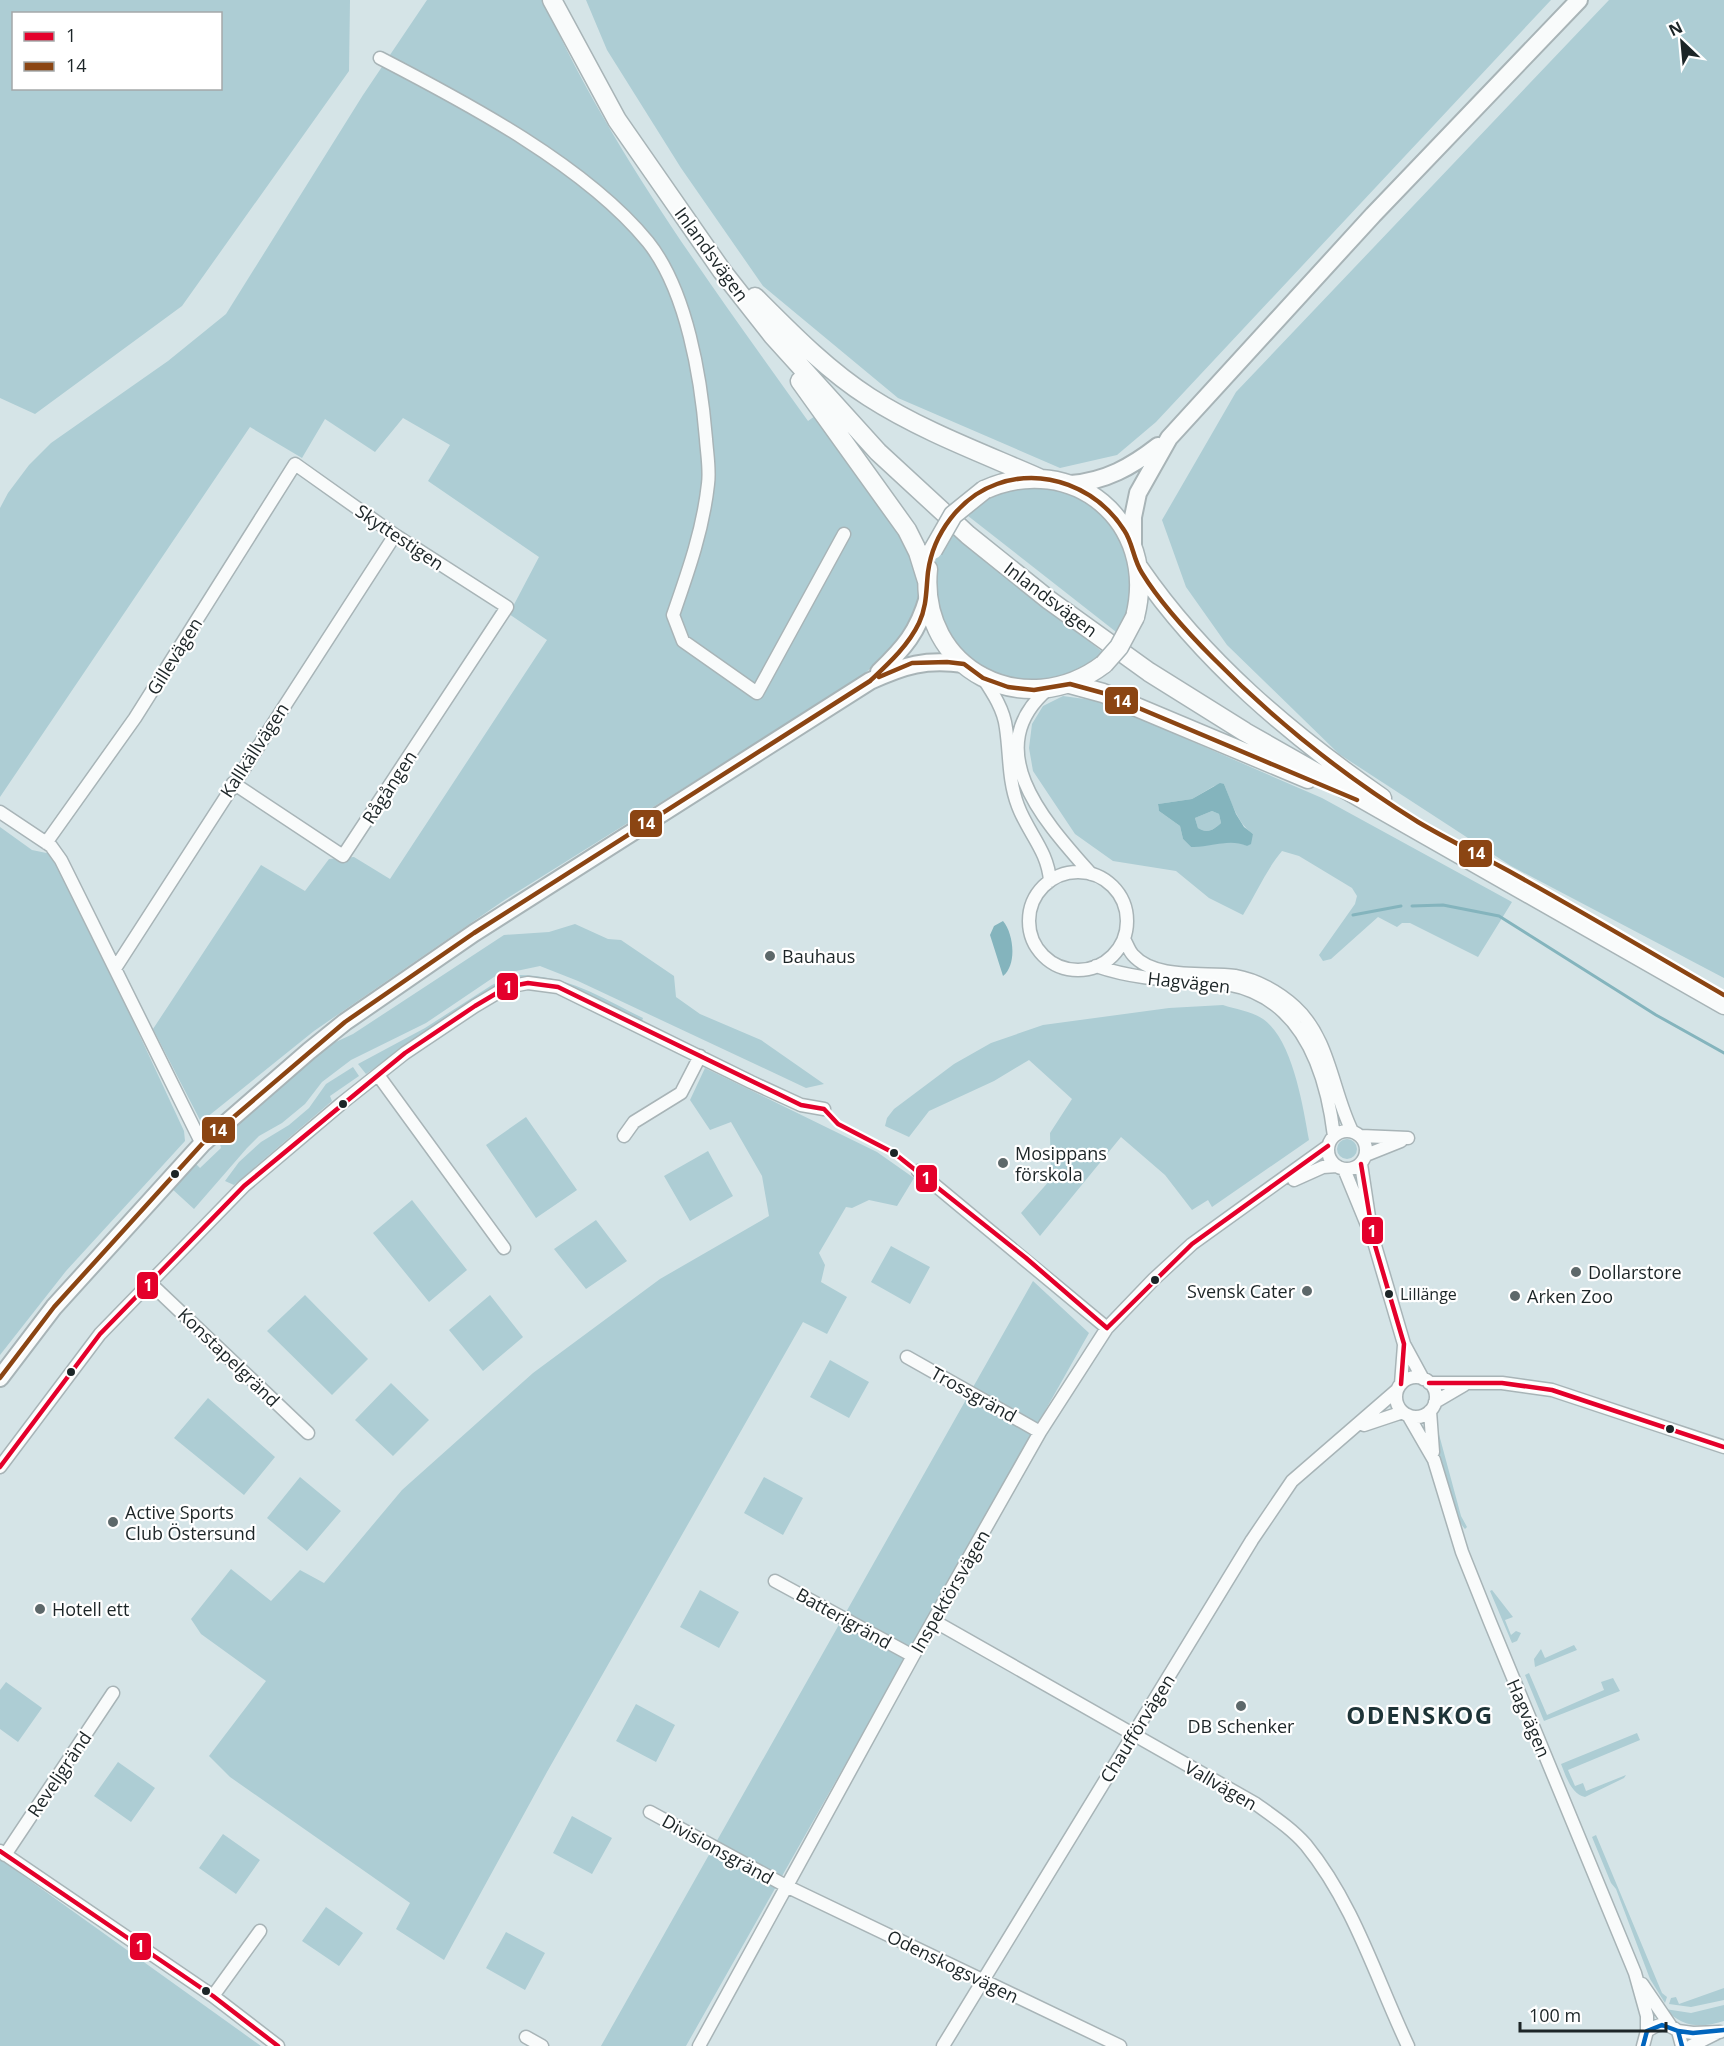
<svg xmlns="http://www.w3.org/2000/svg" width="1724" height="2046" viewBox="0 0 1724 2046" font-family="'Open Sans',sans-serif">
<rect width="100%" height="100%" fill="#d5e4e7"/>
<path fill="#adcdd4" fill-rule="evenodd" d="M0 0H350L349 71 182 306 35 414 0 398ZM14 14H220V88H14Z
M427 0H543C611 152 712 286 808 421L815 416 903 530 922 592 906 638 858 679 503 901 314 1031 201 1122 153 1029 261 865 305 891 329 859 354 857 390 879 547 640 509 614 539 557 428 481 450 445 403 418 375 452 325 419 302 458 250 427 0 797V508L8 493 29 465 51 443 168 361 226 314 363 95Z
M586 0H1551L1156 422 1117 455 1060 468 898 398 763 286 681 168 607 50Z
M1609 0H1724V978L1511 866 1339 754 1227 645 1186 587 1162 520 1236 392Z
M1031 484 1076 494 1111 521 1131 562V607L1120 635 963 512 988 495Z
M949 530 1105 654 1080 673 1035 685 976 668 938 619 933 573 936 558Z
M1063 696 1099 701 1322 798 1512 902 1478 957 1410 923H1402L1397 927 1378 917 1331 959 1323 961 1319 955 1355 904 1357 896 1352 888 1299 856 1282 851C1266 870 1256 894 1243 915L1209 898 1176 871 1113 861 1075 834 1033 771 1029 748 1032 724 1043 706ZM1224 784C1231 801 1237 823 1253 834L1247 846 1237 841 1191 847 1183 839 1180 826 1159 811 1158 804 1192 799 1214 786Z
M1212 811 1219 814 1221 823C1213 830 1208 834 1198 828L1195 818Z
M0 827 32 850 56 855 184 1131 185 1141 66 1271 0 1355Z
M575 924 608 939 621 940 674 976 676 997 700 1014 761 1040 824 1084 806 1088 578 981 540 966 497 975 426 1023 351 1060 322 1082 305 1104 282 1123 259 1136 247 1148 194 1209 171 1188 196 1164 200 1168 221 1148 219 1140 327 1046 353 1034 504 935 549 932Z
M514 975C566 974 598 996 643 1018L642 1021 558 982 540 978 515 979 407 1045 366 1074 358 1064 425 1028 492 985Z
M1223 1005C1235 1009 1253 1012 1263 1019 1293 1040 1303 1107 1309 1140L1212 1207 1208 1200 1192 1210 1165 1175 1121 1137 1040 1236 1021 1213 1051 1179 1050 1133 1072 1099 1029 1060 994 1081 929 1111 909 1137 885 1126 887 1118 894 1109 954 1064 991 1043 1043 1025 1169 1008Z
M353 1067 359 1076 330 1096 332 1101 234 1185 225 1181 239 1162 261 1142 289 1125 309 1108 326 1084Z
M705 1068 877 1152 914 1178 897 1206 869 1200 852 1208 846 1207 819 1253 825 1265 821 1282 847 1297 827 1334 803 1322 547 1772 444 1960 396 1929 410 1903 230 1777 209 1756 266 1681 201 1634 191 1619 231 1569 271 1601 300 1570 324 1583 402 1490 533 1373 660 1279 769 1216 762 1176 731 1122 710 1130 690 1100Z
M526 1117 577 1190 536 1218 486 1145Z
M1337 1149a10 10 0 1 1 20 0a10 10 0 1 1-20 0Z
M708 1151 733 1196 690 1221 664 1176Z
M412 1200 467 1270 429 1302 373 1233Z
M596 1220 627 1261 586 1289 554 1249Z
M891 1246 930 1267 910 1304 871 1282Z
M1033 1281 1089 1333 686 2046H601Z
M305 1295 368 1359 332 1395 267 1331Z
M490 1295 523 1337 483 1371 449 1330Z
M830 1360 869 1382 849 1418 810 1397Z
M391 1383 429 1420 393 1456 355 1420Z
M208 1398 275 1457 244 1495 174 1438Z
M1434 1425 1437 1427 1461 1516 1467 1527 1465 1529C1448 1510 1438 1451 1434 1425Z
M300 1477 341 1511 307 1551 267 1518Z
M764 1477 803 1498 783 1535 744 1513Z
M700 1590 739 1612 719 1648 680 1627Z
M1492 1590 1513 1617 1505 1620 1511 1635 1516 1631 1521 1633 1517 1641 1512 1643 1490 1591Z
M1574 1645 1577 1650 1535 1667 1534 1659 1541 1649 1545 1658Z
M1529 1673 1547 1715 1604 1690 1601 1682 1613 1678 1620 1691 1544 1721 1525 1675Z
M6 1682 42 1708 18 1742 0 1729V1690Z
M636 1704 675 1725 656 1762 616 1741Z
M1637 1733 1640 1740 1568 1770 1575 1786 1583 1783 1586 1791 1626 1775 1624 1778 1585 1797C1571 1794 1566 1776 1561 1764Z
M118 1762 155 1788 131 1822 94 1796Z
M572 1816 612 1838 592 1874 553 1853Z
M223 1834 260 1860 236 1894 199 1868Z
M1596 1835 1662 1993 1667 1997 1665 2003 1650 1979 1616 1889 1611 1883 1592 1837Z
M0 1859 261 2046H0Z
M326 1907 363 1933 339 1966 302 1941Z
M506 1932 545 1953 525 1990 486 1968Z
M1724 1988V2000L1691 2007 1669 2004 1671 1998 1676 1997 1679 2004Z
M1724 2005V2021C1701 2028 1683 2028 1665 2009L1691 2013Z"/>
<path fill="#84b4bd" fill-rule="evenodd" d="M1220 783 1224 784 1236 814 1244 827 1253 834 1251 844 1247 846C1228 838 1211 848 1191 847L1183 839 1180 826 1159 811 1158 804 1192 799ZM1212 811 1219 814 1221 823C1213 830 1208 834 1198 828L1195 818Z
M1003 921C1014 934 1017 965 1003 976L990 935 994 926Z"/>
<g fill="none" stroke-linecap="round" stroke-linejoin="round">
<path stroke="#84b4bd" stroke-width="3" d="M1412 906 1443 905 1499 916 1656 1015 1724 1053
M1353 915 1401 906"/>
<defs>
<path id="minor" d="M380 58C467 103 586 166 648 242 687 291 701 378 706 439 707 454 710 470 708 484 703 530 688 572 673 615L683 641 757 693 844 534
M983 678C993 693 1004 710 1006 728 1010 754 1008 780 1018 806 1028 833 1048 851 1050 881
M1048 689C977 750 1047 824 1091 874
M0 812 51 846 61 860 202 1144
M46 843 135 718 295 464 395 535 507 607 343 856 233 783
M1029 921a49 49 0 1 1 98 0a49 49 0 1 1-98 0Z
M1124 939C1127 944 1129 951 1133 955 1155 980 1205 972 1235 976 1257 980 1279 992 1295 1007 1330 1039 1332 1091 1352 1131
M1096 966C1128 977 1161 980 1195 982 1205 983 1217 982 1227 984 1302 997 1326 1070 1334 1136
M116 967 395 535
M378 1075 504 1248
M1328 1150a19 19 0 1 1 38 0a19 19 0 1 1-38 0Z
M624 1136 634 1122 681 1093 700 1056
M1361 1136 1408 1138
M1366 1155 1401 1141
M1361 1164 1369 1217
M1344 1169 1374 1242 1404 1344 1423 1379
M918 1171 1107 1328
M1294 1180 1323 1167 1337 1166
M149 1282 308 1433
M907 1357 1040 1432
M1396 1397a20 20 0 1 1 40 0a20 20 0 1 1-40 0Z
M1429 1383H1502L1552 1390 1724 1447
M1401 1384 1404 1345
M1435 1402 1464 1385
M1430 1411 1433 1452
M1408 1415 1434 1460 1462 1552 1490 1622 1635 1973 1647 2016V2031
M1364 1425 1403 1412
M0 1467 100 1334 244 1186 342 1103 405 1053 475 1006 507 987 528 983 558 987 751 1082 801 1105 824 1109
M775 1581 913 1656
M934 1621 1256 1804C1274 1817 1292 1829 1306 1845 1354 1904 1376 1978 1408 2046
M650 1812 786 1886 1120 2046
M0 1851 213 1996 278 2046
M5 1855 113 1693
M1642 1984 1670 2025
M213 1996 260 1931
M1678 2031 1693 2033 1720 2032
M526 2037 542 2046
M699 2046 913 1656 1040 1432 1107 1328 1154 1279 1192 1244 1328 1146
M943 2046 1252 1540 1292 1481 1397 1390
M1643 2046 1647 2031C1659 2023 1666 2022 1678 2031L1682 2046
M1691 2046 1717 2033"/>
<path id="major" d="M1071 484C1106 481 1131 467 1158 446
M1133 545V517L1138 493 1169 438 1373 215 1579 0
M879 672C904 648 918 632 928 597
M0 1378 54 1307 202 1144 309 1051 345 1022 474 933 870 681C905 665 925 659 964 664"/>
<path id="highway" d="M552 0 617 120 722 271 773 336 878 452 968 535 1049 600 1149 672 1245 732 1724 1005
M755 297C791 333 827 370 869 397 922 431 982 453 1039 478
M800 381 907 530 918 552 927 581
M984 490C1073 450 1159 522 1135 617
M1139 568C1203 661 1290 734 1382 798
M928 569C918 670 1025 724 1104 664
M1070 684 1103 693 1308 779"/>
</defs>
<use href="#minor" stroke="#a8b4b7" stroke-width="15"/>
<use href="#major" stroke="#a8b4b7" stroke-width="20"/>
<use href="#highway" stroke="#a8b4b7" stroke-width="21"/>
<use href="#minor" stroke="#f9fbfb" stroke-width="12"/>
<use href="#major" stroke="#f9fbfb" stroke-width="16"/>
<use href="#highway" stroke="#f9fbfb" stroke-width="18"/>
<defs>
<path id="highway-bridge" d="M933 550 953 515 984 490
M1104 664 1119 647 1135 617"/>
</defs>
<use href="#highway-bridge" stroke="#a8b4b7" stroke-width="21" stroke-linecap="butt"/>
<use href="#highway-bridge" stroke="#f9fbfb" stroke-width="18"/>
<defs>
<path id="bus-1" d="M1361 1164 1374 1242 1404 1344 1401 1384
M1107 1328 1192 1244 1328 1146
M1429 1383H1502L1552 1390 1724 1447
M0 1467 100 1334 244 1186 405 1053 475 1006 507 987 528 983 558 987 801 1105 824 1109 838 1124 894 1153 1026 1258 1107 1328
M0 1851 213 1996 278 2046"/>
<path id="bus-2" d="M879 677 912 663 947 662 964 664 983 678 1008 687 1034 690 1070 684 1103 693 1357 800
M0 1378 54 1307 202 1144 345 1022 474 933 870 681C888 664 908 646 919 623 927 606 926 590 928 572 933 534 960 497 997 484 1045 467 1097 488 1124 530 1133 543 1133 559 1142 573 1161 604 1187 632 1213 658 1274 720 1344 776 1418 822 1450 841 1484 857 1516 875 1586 914 1655 955 1724 995"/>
<path id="bus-3" d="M1678 2031 1693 2033 1724 2030
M1643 2046 1647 2031 1662 2025 1678 2031 1682 2046"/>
</defs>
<use href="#bus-1" stroke="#fff" stroke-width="9"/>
<use href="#bus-2" stroke="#fff" stroke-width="9"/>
<use href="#bus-3" stroke="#fff" stroke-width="9"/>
<use href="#bus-1" stroke="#e4002b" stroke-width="4.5"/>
<use href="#bus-2" stroke="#8b4513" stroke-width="4.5"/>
<use href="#bus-3" stroke="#0065bd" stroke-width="4.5"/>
</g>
<g fill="#5d686a" stroke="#fff" stroke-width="2">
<circle cx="770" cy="956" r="6"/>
<circle cx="1003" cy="1163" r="6"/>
<circle cx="1576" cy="1272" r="6"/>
<circle cx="1307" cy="1291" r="6"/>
<circle cx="1515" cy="1296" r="6"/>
<circle cx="113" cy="1522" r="6"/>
<circle cx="40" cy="1609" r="6"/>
<circle cx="1241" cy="1706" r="6"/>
</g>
<g fill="#1c2527" stroke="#fff" stroke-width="2">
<circle cx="343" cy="1104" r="5"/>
<circle cx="894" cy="1153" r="5"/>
<circle cx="175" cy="1174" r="5"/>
<circle cx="1155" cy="1280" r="5"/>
<circle cx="1389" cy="1294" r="5"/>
<circle cx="71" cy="1372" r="5"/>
<circle cx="1670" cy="1429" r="5"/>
<circle cx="206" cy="1991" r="5"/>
</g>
<g text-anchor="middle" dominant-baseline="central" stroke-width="4.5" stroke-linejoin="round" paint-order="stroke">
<g font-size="16" fill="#1c2527" stroke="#fff" text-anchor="start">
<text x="1400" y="1294">Lillänge</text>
</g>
<g font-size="18" fill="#1c2527" stroke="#fff">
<text transform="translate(712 254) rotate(54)">Inlandsvägen</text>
<text transform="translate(400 537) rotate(34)">Skyttestigen</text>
<text transform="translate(1051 599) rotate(37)">Inlandsvägen</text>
<text transform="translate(174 656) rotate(-58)">Gillevägen</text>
<text transform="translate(254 750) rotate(-57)">Kallkällvägen</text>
<text transform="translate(389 787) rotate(-57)">Rågången</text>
<text transform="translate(1189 982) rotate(6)">Hagvägen</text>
<text transform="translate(229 1357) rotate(44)">Konstapelgränd</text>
<text transform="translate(974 1394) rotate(29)">Trossgränd</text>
<text transform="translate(950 1591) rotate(-60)">Inspektörsvägen</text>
<text transform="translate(844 1618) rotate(29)">Batterigränd</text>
<text transform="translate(1529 1718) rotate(67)">Hagvägen</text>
<text transform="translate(1137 1728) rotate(-58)">Chaufförvägen</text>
<text transform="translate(59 1774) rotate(-56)">Reveljgränd</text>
<text transform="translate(1221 1785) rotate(30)">Vallvägen</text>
<text transform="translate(718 1849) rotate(29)">Divisionsgränd</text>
<text transform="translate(953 1966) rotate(26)">Odenskogsvägen</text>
</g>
<g font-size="18" fill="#1c2527" stroke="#fff" text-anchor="start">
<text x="782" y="956">Bauhaus</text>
<text x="1015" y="1153">Mosippans<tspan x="1015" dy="21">förskola</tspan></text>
<text x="1588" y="1272">Dollarstore</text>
<text x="1295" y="1291" text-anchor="end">Svensk Cater</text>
<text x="1527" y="1296">Arken Zoo</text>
<text x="125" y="1512">Active Sports<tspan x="125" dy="21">Club Östersund</tspan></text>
<text x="52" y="1609">Hotell ett</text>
<text x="1241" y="1726" text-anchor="middle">DB Schenker</text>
</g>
<g font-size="24" font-weight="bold" letter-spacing="1.5" fill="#1e3438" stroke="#fff">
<text x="1420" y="1714">ODENSKOG</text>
</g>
</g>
<g stroke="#fff" stroke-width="2">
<rect x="1104" y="686" width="35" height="29" rx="6" fill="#8b4513"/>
<rect x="629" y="809" width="34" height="29" rx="6" fill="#8b4513"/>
<rect x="1458" y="839" width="35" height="29" rx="6" fill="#8b4513"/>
<rect x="496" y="972" width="23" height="29" rx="6" fill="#e4002b"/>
<rect x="201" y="1116" width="35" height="28" rx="6" fill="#8b4513"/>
<rect x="915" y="1164" width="23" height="29" rx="6" fill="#e4002b"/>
<rect x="1361" y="1216" width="23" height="29" rx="6" fill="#e4002b"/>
<rect x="136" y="1271" width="23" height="29" rx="6" fill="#e4002b"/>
<rect x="129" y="1932" width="23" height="29" rx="6" fill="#e4002b"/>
</g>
<g font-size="16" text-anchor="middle" font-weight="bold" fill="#fff">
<text x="1122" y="707">14</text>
<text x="646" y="829">14</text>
<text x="1476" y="859">14</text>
<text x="508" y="993">1</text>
<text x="218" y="1136">14</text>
<text x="926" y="1184">1</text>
<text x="1372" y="1237">1</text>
<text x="148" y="1291">1</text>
<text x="140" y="1952">1</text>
</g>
<rect x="12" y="12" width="210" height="78" fill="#ffffff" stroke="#a4a8a9" stroke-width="1.5"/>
<rect x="24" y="32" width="30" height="9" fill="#e4002b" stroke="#a4a8a9" stroke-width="1.5"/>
<text x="66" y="42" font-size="18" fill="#1c2527">1</text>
<rect x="24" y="62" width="30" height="9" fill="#8b4513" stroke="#a4a8a9" stroke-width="1.5"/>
<text x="66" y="72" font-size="18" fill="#1c2527">14</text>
<g transform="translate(1682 42) rotate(334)" stroke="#ffffff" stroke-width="4.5" paint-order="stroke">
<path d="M0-4.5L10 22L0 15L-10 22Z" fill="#1c2527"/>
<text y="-9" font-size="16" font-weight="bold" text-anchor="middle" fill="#1c2527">N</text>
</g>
<path d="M1520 2022v9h146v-9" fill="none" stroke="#1c2527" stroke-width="3"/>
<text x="1529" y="2022" font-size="18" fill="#1c2527" stroke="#ffffff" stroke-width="4.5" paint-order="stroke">100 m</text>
</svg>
